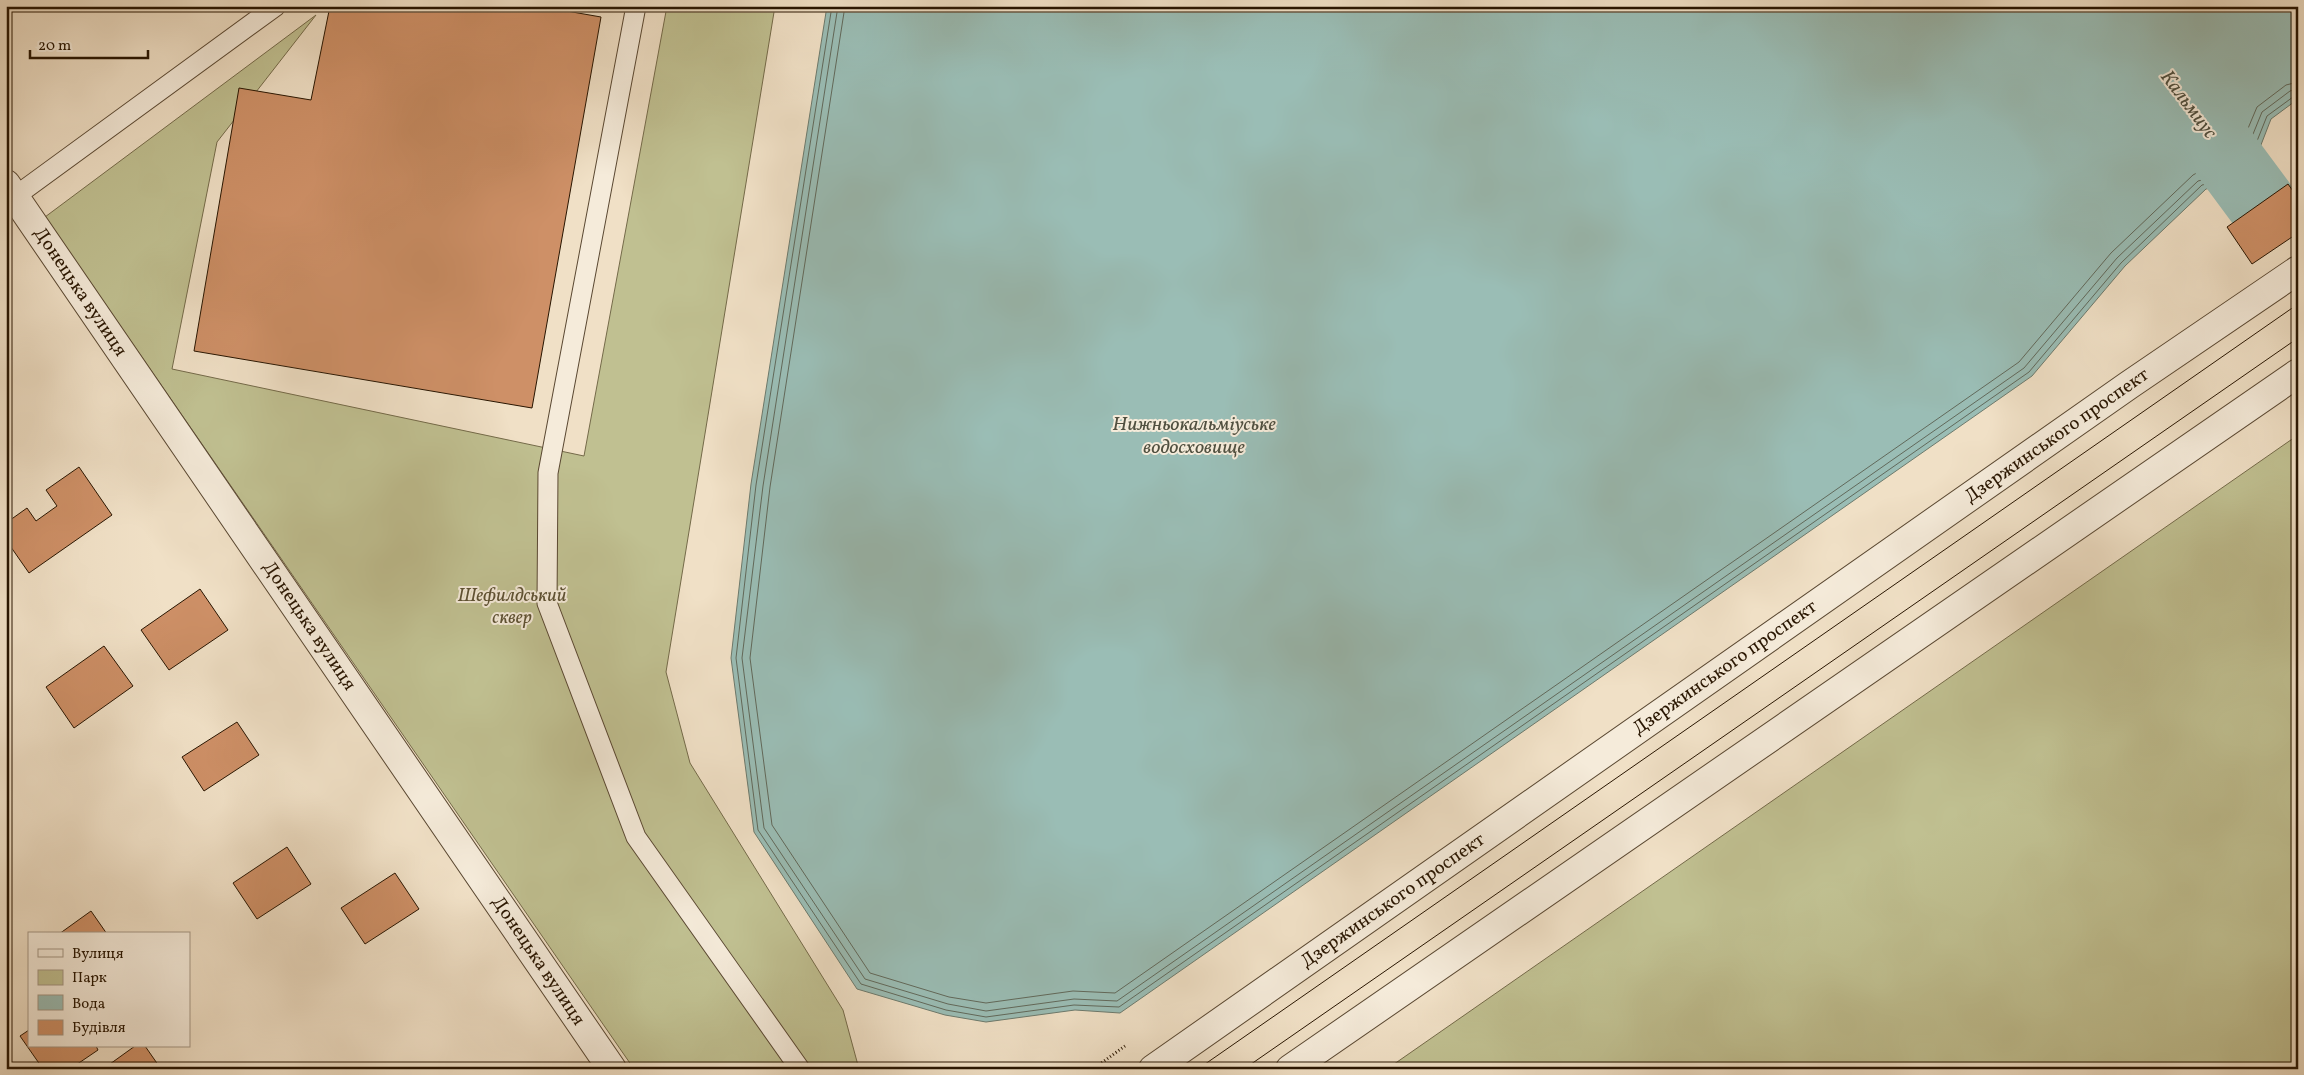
<svg xmlns="http://www.w3.org/2000/svg" width="2304" height="1075" viewBox="0 0 2304 1075" font-family="Vollkorn,serif">
<rect width="100%" height="100%" fill="#f0e0c6"/>
<filter id="stains"><feTurbulence type="fractalNoise" baseFrequency=".004" numOctaves="4"/><feColorMatrix values="0 0 0 0 .2 0 0 0 0 .09 0 0 0 0 .02 0 0 0 .5 -.17"/></filter>
<radialGradient id="worn" r=".72"><stop offset=".6" stop-color="#630" stop-opacity="0"/><stop offset="1" stop-color="#630" stop-opacity=".3"/></radialGradient>
<path fill="#c0c091" stroke="#746a49" d="M667 6H775L666 672 690 763 843 1010 859 1069H634L45 217 316 15 217 142 172 369 584 456Z
M2298 435V1069H1387Z"/>
<path fill="#9abdb5" stroke="#6c7a6d" d="M827 6H2298V99L2271 119 2247 181 2206 189 2125 266 2032 376 1120 1013 1075 1010 986 1022 945 1015 857 989 754 832 731 658 751 484Z"/>
<g fill="none" stroke-linecap="round" stroke-linejoin="round">
<path stroke="#61695b" stroke-width="1" d="M832 6 756 485 736 658 758 830 861 984 946 1010 986 1017 1074 1005 1119 1007 2029 372 2121 263 2202 185 2243 176 2267 116 2293 97 2298 96
M838 6 763 486 742 658 764 828 865 979 948 1004 986 1011 1074 999 1117 1001 2024 368 2117 258 2198 181 2238 171 2262 112 2290 91 2298 89
M845 6 770 487 750 658 772 825 870 973 949 997 986 1003 1073 991 1115 993 2019 362 2111 253 2193 175 2202 170 2233 164 2257 107 2286 85 2298 82"/>
<path stroke="#9abdb5" stroke-width="70" d="M2115 6 2261 203"/>
</g>
<path fill="#ce9067" stroke="#281501" d="M330 6H538L601 17 532 408 194 351 239 88 311 100Z
M2288 184 2298 198V233L2252 264 2227 227Z
M79 467 112 515 29 573 6 540V523L27 508 36 521 57 506 46 490Z
M200 589 228 630 169 670 141 630Z
M104 646 133 686 74 728 46 687Z
M237 722 259 755 204 791 182 757Z
M287 847 311 884 257 919 233 883Z
M395 873 419 909 365 944 341 908Z
M91 911 107 934H59Z
M29 1030V1046H96L98 1050 70 1069H43L20 1036Z
M135 1046H145L161 1069H103Z"/>
<g fill="none" stroke-linecap="round" stroke-linejoin="round">
<defs>
<path id="service" d="M636 6 548 473 547 603 636 837 800 1069
M6 203 276 6"/>
<path id="minor" d="M6 184 612 1069"/>
<path id="tertiary" d="M1153 1069 2129 385 2298 270
M1290 1069 2298 373"/>
</defs>
<use href="#service" stroke="#5a4832" stroke-width="21"/>
<use href="#minor" stroke="#5a4832" stroke-width="30"/>
<use href="#tertiary" stroke="#5a4832" stroke-width="30"/>
<path stroke="#281501" stroke-width="3" stroke-dasharray="1 2.5" stroke-linecap="butt" d="M1093 1069 1125 1046"/>
<use href="#service" stroke="#f5ebda" stroke-width="19"/>
<use href="#minor" stroke="#f5ebda" stroke-width="28"/>
<use href="#tertiary" stroke="#f5ebda" stroke-width="28"/>
<path stroke="#281501" stroke-width="1" d="M1198 1069 2298 304
M1244 1069 2298 338"/>
</g>
<g text-anchor="middle" dominant-baseline="central" stroke-width="4" stroke-linejoin="round" paint-order="stroke">
<g font-size="19" fill="#281501" stroke="#f5ebda">
<text transform="translate(80 292) rotate(56)">Донецька вулиця</text>
<text transform="translate(2057 436) rotate(-35)">Дзержинського проспект</text>
<text transform="translate(309 626) rotate(56)">Донецька вулиця</text>
<text transform="translate(1725 668) rotate(-35)">Дзержинського проспект</text>
<text transform="translate(1393 901) rotate(-35)">Дзержинського проспект</text>
<text transform="translate(538 961) rotate(56)">Донецька вулиця</text>
</g>
<g font-size="19" font-style="italic" fill="#5d5133" stroke="#f5ebda">
<text x="512" y="596">Шефилдський<tspan x="512" dy="22">сквер</tspan></text>
</g>
<g font-size="20" font-style="italic" fill="#505040" stroke="#f5ebda">
<text transform="translate(2188 105) rotate(53)">Кальмиус</text>
<text x="1194" y="425">Нижньокальміуське<tspan x="1194" dy="23">водосховище</tspan></text>
</g>
</g>
<rect width="2304" height="1075" fill="none" stroke="#f0e0c6" stroke-width="25"/>
<rect x="8" y="8" width="2289" height="1060" fill="none" stroke="#281501" stroke-width="2.5"/>
<rect x="12" y="12" width="2279" height="1050" fill="none" stroke="#281501"/>
<rect x="28" y="932" width="162" height="115" fill="#f5ebda" stroke="#a39583"/>
<rect x="38" y="949" width="25" height="8" fill="#f5ebda" stroke="#a39583"/>
<text x="72" y="958" font-size="15" fill="#281501">Вулиця</text>
<rect x="38" y="970" width="25" height="15" fill="#c0c091" stroke="#a39583"/>
<text x="72" y="982" font-size="15" fill="#281501">Парк</text>
<rect x="38" y="995" width="25" height="15" fill="#9abdb5" stroke="#a39583"/>
<text x="72" y="1008" font-size="15" fill="#281501">Вода</text>
<rect x="38" y="1020" width="25" height="15" fill="#ce9067" stroke="#a39583"/>
<text x="72" y="1032" font-size="15" fill="#281501">Будівля</text>
<path d="M30 50v8h118v-8" fill="none" stroke="#281501" stroke-width="2.5"/>
<text x="38" y="50" font-size="15" fill="#281501" stroke="#f5ebda" stroke-width="4" paint-order="stroke">20 m</text>
<rect width="100%" height="100%" filter="url(#stains)"/>
<rect width="100%" height="100%" fill="url(#worn)"/>
</svg>
